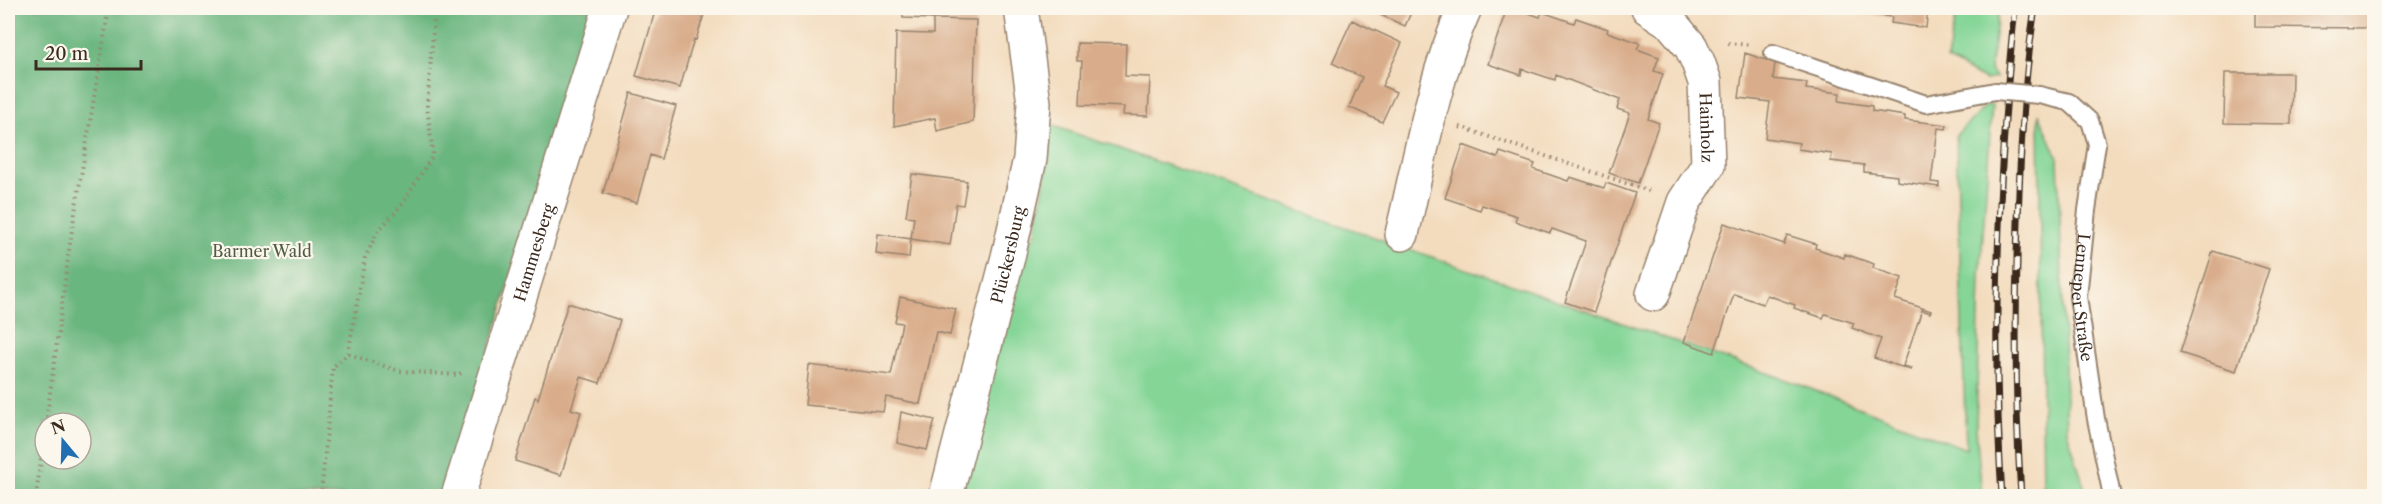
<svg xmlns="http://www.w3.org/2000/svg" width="2382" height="504" viewBox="0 0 2382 504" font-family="'Libre Caslon Text',serif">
<rect width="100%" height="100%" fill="#fbf7ec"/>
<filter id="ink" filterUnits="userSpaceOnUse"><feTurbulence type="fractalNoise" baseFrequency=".0167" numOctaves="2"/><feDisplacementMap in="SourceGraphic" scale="12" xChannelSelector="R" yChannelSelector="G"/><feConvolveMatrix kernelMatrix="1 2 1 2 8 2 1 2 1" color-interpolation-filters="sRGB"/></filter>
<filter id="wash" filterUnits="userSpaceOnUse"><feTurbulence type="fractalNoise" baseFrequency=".008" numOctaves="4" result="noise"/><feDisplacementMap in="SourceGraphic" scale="24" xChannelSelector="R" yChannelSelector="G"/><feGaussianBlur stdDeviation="1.35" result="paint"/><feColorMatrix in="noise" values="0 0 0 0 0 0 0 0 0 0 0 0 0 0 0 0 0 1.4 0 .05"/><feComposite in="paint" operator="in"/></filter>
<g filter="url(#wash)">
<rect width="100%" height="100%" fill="#f3dcbe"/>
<path fill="#84d596" stroke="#60805a" stroke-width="1.5" d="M1957 8H1999L1990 70 1996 78 1985 80 1947 59Z
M1987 105H1992L1980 278 1976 428 1982 496H962L1017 265 1036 232 1051 146 1042 122 1790 381 1966 449 1956 135Z
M2039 113 2058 158 2067 431 2087 496H2043Z"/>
<path fill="#6bb67f" stroke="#53704e" stroke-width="1.5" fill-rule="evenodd" d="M8 8H593L445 496H8ZM45 423H81V459H45Z"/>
<g id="blocks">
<path fill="#d9ad8b" d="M656 8H706L696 40 694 39 680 88 636 76Z
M903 8H935V19L976 20 973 122 937 131 935 118 894 126 896 33 933 34V19L903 18Z
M1379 8H1413L1405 26 1376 13Z
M1507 8H1514L1540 17 1542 12 1574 23 1576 18 1608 29 1607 32 1640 43 1637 49 1659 57 1654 71 1663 74 1648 119 1659 123 1638 183 1609 173 1630 113 1617 109 1620 100 1556 75 1555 80 1522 69 1521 75 1488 64Z
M1859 8H1928L1926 28 1891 23 1892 17 1858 13Z
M2255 8H2374V28L2255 27Z
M1352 20 1402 43 1382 86 1396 92 1382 122 1349 107 1362 77 1332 63Z
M1077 43 1126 44 1125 76 1150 77 1148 116 1123 115 1124 107 1080 105 1082 61H1077Z
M1745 53 1775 63 1773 79 1807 83 1806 89 1840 93 1839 101 1872 106V111L1905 116V120L1947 125 1946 129 1938 128 1931 182 1939 183V187L1897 181V176L1864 172V165L1831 161 1832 154 1798 149 1799 143 1765 138 1770 102 1739 98Z
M2225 73H2292L2291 124 2224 123Z
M631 93 676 106 661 159 650 155 637 203 603 193Z
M1463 145 1498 158 1500 152 1535 164 1533 169 1568 181 1570 177 1604 188 1606 183 1635 193 1594 312 1565 302 1586 241 1552 229 1550 233 1515 221 1517 216 1482 205 1480 210 1445 198Z
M912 174 967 181 963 205 956 204 950 245 911 239 914 217 906 216Z
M1724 223 1784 244 1787 235 1816 244 1815 248 1844 258 1845 254 1874 264 1873 268 1902 278 1895 299 1931 311 1930 313 1922 310 1903 366 1912 368 1911 370 1874 358 1881 339 1852 328 1854 323 1825 314 1823 318 1794 308 1795 305 1767 295 1763 304 1734 294 1714 353 1684 342Z
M878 234 911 239 909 258 876 254Z
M2213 251 2269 269 2236 371 2180 353Z
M900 297 956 309 950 335 936 332 920 404 886 397 883 412 805 405 809 365 891 375 902 323 895 322Z
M568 303 620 320 600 383 581 377 571 409 581 412 561 475 515 461 535 397 538 399Z
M901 412 935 420 927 450 897 443Z"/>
</g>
</g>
<g filter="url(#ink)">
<use href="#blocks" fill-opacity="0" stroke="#97836e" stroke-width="1.5"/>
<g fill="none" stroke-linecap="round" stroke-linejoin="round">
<defs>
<g id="service">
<path d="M1773 53 1926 104 1995 91"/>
<path id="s1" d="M2039 95 2069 102 2090 121 2097 144 2087 210 2078 297 2096 419 2112 496"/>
</g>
<g id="minor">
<path id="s2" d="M1648 8 1671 23 1691 47 1698 62 1705 82 1708 165 1684 202 1653 294"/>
<path d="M1402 234C1420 159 1433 78 1465 8"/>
<path id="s3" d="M458 496 610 8"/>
<path id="s4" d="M946 496 1008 257 1030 159 1034 103 1021 8"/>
</g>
</defs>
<use href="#service" stroke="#97836e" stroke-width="20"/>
<use href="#minor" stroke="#97836e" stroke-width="36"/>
<path stroke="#97836e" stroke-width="4" stroke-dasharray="1.5 4.5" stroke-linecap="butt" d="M1728 43 1750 45
M1460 127 1652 192
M349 354 399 371 458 375 461 373
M46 423 71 236 109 8
M36 496 45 430
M321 496 333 367 348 354 365 258 378 231 401 206 433 155 427 106 435 8"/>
<use href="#service" stroke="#fff" stroke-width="16"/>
<use href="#minor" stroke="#fff" stroke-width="33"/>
<defs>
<path id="rail" d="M2002 496C1991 333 1998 170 2015 8
M2021 496C2015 405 2015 314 2018 222 2020 151 2024 78 2035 8"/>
</defs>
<use href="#rail" stroke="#3b2a1e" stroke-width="7"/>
<use href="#rail" stroke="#fbf7ec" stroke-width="4.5" stroke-dasharray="14" stroke-linecap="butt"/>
<defs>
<path id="service-bridge" d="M1995 91 2039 95"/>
</defs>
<use href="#service-bridge" stroke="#97836e" stroke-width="20" stroke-linecap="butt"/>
<use href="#service-bridge" stroke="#fff" stroke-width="16"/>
</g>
</g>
<g text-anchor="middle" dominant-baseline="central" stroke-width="4.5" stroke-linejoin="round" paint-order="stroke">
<g font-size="16" fill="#3b2a1e" stroke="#fbf7ec">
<text stroke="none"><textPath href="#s2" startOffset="142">Hainholz</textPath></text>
<text stroke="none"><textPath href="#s3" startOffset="255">Hammesberg</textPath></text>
<text stroke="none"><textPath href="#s4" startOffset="249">Plückersburg</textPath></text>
<text stroke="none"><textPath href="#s1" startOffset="238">Lenneper Straße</textPath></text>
</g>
<g font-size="16" fill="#515d42" stroke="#fbf7ec">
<text x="262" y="251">Barmer Wald</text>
</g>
</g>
<rect width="2382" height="504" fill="none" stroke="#fbf7ec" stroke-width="30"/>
<g transform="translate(63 441) rotate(341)"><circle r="28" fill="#fbf7ec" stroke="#aea59a" stroke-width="1.5"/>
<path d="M0-4.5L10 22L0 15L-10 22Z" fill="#1f6fb2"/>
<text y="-9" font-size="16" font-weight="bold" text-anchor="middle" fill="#3b2a1e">N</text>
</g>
<path d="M36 60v9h105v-9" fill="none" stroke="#3b2a1e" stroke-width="3"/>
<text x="45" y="60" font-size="18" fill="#3b2a1e" stroke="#fbf7ec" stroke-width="4.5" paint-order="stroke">20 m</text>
</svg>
